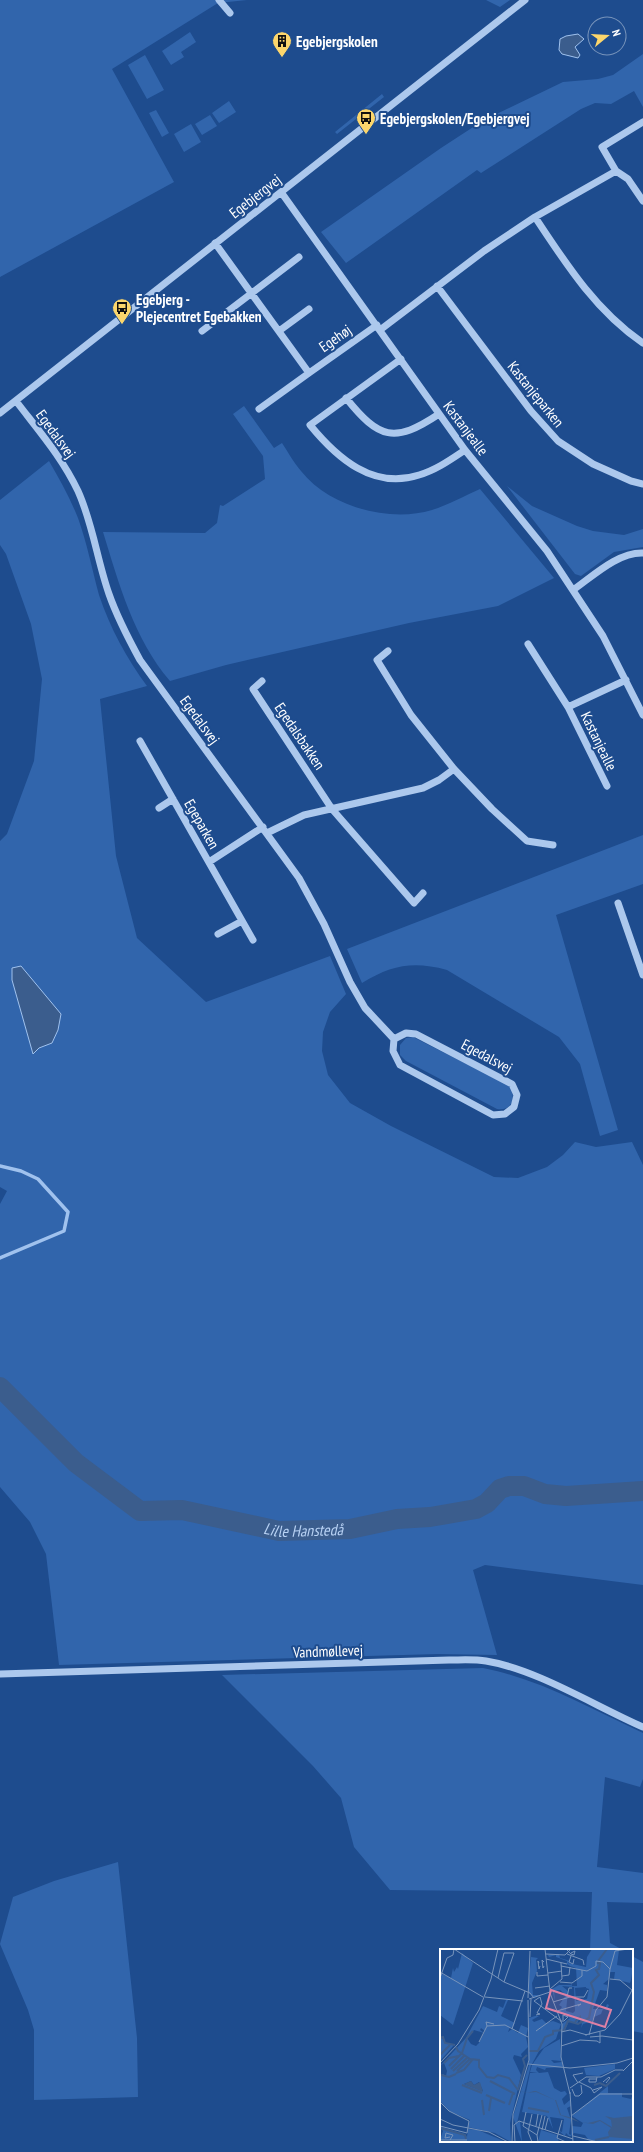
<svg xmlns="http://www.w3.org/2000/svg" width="643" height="2152" viewBox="0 0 643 2152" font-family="'PT Sans Narrow',sans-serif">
<rect width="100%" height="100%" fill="#1e4c8e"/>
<path fill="#3165ac" d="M0 0H247L218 3 112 69 174 182 0 277Z
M486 0H510L500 7Z
M190 32 196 42 181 52 184 57 171 65 162 51Z
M643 54V107L634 91 611 104 595 103 581 109 481 173 477 170 346 263 321 232 441 148 484 120 563 82 598 79 613 75Z
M145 55 164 90 147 99 128 65Z
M382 94 384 97 337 134 335 132Z
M229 101 236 112 219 123 212 113Z
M156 110 169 133 162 137 149 113Z
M210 115 217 126 202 135 195 124Z
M191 124 201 142 184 152 174 134Z
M244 406 274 448 282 443C288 452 294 463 301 471 329 507 390 523 432 510 448 505 464 496 480 489L554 578 498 606 409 623 226 665 170 681C134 639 119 584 103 532L205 533 217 523 220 505 223 506 265 479 263 456 233 414Z
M49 461C60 480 70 498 78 518 87 543 92 569 99 595 110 628 127 659 147 686L100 699 116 856 137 938 206 1002 330 956 346 994 330 1012 323 1032 322 1051 328 1075 350 1103 391 1126 494 1177 518 1178 547 1167 563 1155 575 1142 596 1147 632 1142 643 1165V1585L485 1565 473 1570 497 1655 438 1654 59 1665 46 1554 30 1522 0 1487V1204L7 1191 0 1187V841L7 834 34 761 42 679 31 624 6 554 0 545V500Z
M507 486 532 506 577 526 593 531 624 535 643 529V547L614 552 581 576 575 574Z
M643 835V884L556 915 618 1130 600 1136 580 1064 559 1037 447 970C413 961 392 965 362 983L347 949Z
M413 1037 510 1086C516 1098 513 1111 497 1109L406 1061 400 1055V1045L406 1038Z
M483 1668C540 1679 591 1709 643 1733V1779L640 1787 605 1777 597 1867 643 1873V1903L607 1902 610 1943 623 1950H590L592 1892 390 1890 354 1847 341 1798 313 1766 222 1675Z
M118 1862 137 2038 138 2097 34 2100V2030L28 2010 0 1944 13 1897 54 1881Z
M632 1956 643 1962V2033L632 2031Z"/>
<path fill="#3b5d8d" stroke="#a0c2ee" d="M578 34 584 39 575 47 580 55 578 58 562 54 559 50 560 39 566 36Z
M21 966 61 1014 58 1030 52 1043 39 1048 33 1054 12 980V968Z"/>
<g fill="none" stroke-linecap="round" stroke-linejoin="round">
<path stroke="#a0c2ee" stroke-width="3.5" d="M0 1166 21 1171 38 1179 68 1212 64 1231 0 1258"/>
<path stroke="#3b5d8d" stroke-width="20" id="s1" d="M0 1387 76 1463 140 1511 182 1510 279 1531 350 1529 397 1519 430 1517 476 1509 487 1503 500 1489 509 1486H524L545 1494 566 1496 643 1491"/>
<path stroke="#acc8ed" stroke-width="7" d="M219 0 230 13
M643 122 602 147 616 171 628 179 643 201
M281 192 465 450 547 551 603 636 643 715
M535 217C566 264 596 311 643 343
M215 243 309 373 377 325
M437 286 531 411 558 441 593 464 631 481 643 484
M380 330 484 251 535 217 616 171
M202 331 299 257
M279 331 309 309
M401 359 310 425C337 458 373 490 419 475 436 470 450 460 465 450
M346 398C379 439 394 444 439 414
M16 401C38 430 62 457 78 491 93 524 97 560 109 594 117 617 128 638 140 660L299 878 324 924 350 982 365 1008 394 1039
M259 409 309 373
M0 413 525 0
M573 590C593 576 618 552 643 553
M528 644 568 707 607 786
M388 651 377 660 411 715 454 769 492 809 527 841 553 845
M262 681 253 689 332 809 414 903 423 893
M568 707 626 680
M140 741 253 940
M159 808 173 799
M267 833 304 815 423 788 439 780 454 769
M209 862 263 827
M618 903 643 975
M218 934 242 921
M406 1033 416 1034 512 1084 517 1095 514 1107 505 1114 493 1115 400 1065 393 1051 394 1039Z
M0 1674 449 1660C461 1660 474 1659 486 1661 536 1669 595 1706 643 1727"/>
</g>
<defs>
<symbol id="building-pin" viewBox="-11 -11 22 30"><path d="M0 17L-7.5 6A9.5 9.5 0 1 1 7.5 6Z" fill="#fcd66c" stroke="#1e4c8e"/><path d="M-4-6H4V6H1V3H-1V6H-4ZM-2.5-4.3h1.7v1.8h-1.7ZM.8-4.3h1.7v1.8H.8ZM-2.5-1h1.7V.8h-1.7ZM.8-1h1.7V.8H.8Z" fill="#111"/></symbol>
<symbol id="bus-pin" viewBox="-11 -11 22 30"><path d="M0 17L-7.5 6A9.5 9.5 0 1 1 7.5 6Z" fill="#fcd66c" stroke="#1e4c8e"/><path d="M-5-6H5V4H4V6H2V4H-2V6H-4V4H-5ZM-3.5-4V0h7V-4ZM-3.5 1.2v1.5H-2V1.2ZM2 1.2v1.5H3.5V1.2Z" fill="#111"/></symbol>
</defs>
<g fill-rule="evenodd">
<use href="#building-pin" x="271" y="30" width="22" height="30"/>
<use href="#bus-pin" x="355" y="107" width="22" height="30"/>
<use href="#bus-pin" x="111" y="297" width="22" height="30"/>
</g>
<g text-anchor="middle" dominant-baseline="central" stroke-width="4" stroke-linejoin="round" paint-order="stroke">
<g font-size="15" font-weight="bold" fill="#fff" stroke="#1e4c8e" text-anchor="start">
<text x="296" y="41">Egebjergskolen</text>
<text x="380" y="118">Egebjergskolen/Egebjergvej</text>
<text x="136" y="299">Egebjerg -<tspan x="136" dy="17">Plejecentret Egebakken</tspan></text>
</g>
<g font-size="15" fill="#fff" stroke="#1e4c8e">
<text transform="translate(255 196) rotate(-38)">Egebjergvej</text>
<text transform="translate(335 338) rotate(-35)">Egehøj</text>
<text transform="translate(536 394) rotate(51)">Kastanjeparken</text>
<text transform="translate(466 428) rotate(53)">Kastanjealle</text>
<text transform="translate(56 434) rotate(54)">Egedalsvej</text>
<text transform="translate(200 720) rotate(54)">Egedalsvej</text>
<text transform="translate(300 736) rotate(56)">Egedalsbakken</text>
<text transform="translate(599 741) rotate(64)">Kastanjealle</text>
<text transform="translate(202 824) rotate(60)">Egeparken</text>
<text transform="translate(487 1056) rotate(28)">Egedalsvej</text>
<text transform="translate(328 1651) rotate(-2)">Vandmøllevej</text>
</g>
<g font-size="16" font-style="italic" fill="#b8d2f4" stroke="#1e4c8e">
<text stroke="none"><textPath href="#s1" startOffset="353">Lille Hanstedå</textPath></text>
</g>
</g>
<g transform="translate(440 1949)">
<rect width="193" height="193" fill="#1e4c8e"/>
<path d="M152 0H187L179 1 177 16 193 19 191 31 190 34 174 30 175 23H170L169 30 163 35 167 36V42L160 41 153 60H165L167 55 169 56 167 61 163 60 161 65 154 68 152 72 143 75 141 79 142 75 139 70 137 75 129 72 125 81 122 82V75L130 69 119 62 122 58 119 56 126 46 120 41 114 42 115 52 112 40 119 36H131V34L132 37H137L136 19 130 17 127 15V12L116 8V6L109 8 108 6 119 5 120 9 130 12 128 14 146 18 147 8ZM122 37 134 38 135 62 133 64 126 62 128 42ZM146 38 145 46 146 39 149 40 147 50 136 52 135 39ZM22 4 33 14 13 76 0 66V24L11 29 13 19 14 23 17 18 18 20ZM91 8 98 9 96 11 97 22 92 34 93 46H100L94 49 88 43ZM66 51H68L61 67 75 74 72 79 70 78 68 83 72 80 78 84 81 76 88 79 86 88 88 98 81 105 82 108 74 106 73 109 81 126 70 174 71 193 55 184 28 178 30 171 9 162 0 152V128L3 125 6 127 7 122 4 114 0 117 26 89 43 57 57 63 59 57 63 59ZM41 79 45 82 39 94 36 97 31 95 27 89 34 81 44 84 40 81ZM31 132 34 136 39 133 43 142 24 135ZM95 67H99L92 71 94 73 102 70 106 74 113 72 121 75 116 90 99 102 92 115H89V69ZM0 85 5 94 14 96 0 112ZM120 90 121 112 111 111 114 114 122 113 123 118 106 119 105 121 97 118 96 121 99 124 108 123 114 139 121 143 125 142 127 145 122 150 124 156 130 151 131 157 127 159 131 171 129 185 131 186 132 177 141 178 143 174 132 167 168 137V144H182V148L191 150 193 145V193H150L145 186 134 184 131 187H129L126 184 125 187 119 182 122 183 124 170 110 168 113 180 107 167 82 163 90 124H98L90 123 92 116 104 99ZM175 115V120L159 127 146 126 144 119ZM89 116H91L77 174 80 172 82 193 73 168ZM0 178 25 185 27 188 28 180 38 181 66 193 0 191 3 182ZM101 181 117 186 119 193H98Z" fill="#3165ac" fill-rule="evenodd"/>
<path d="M31 132 34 136 40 133 43 143 24 135ZM78 141 87 144 94 142H96L115 151H116L121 166 133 169 139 173 148 174 160 171 172 178 171 171 165 167 174 169 193 167V190L169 188 168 183 171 179 160 172 153 175 139 173 120 166 115 151 96 143 86 144Z" fill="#3b5d8d"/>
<path fill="none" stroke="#3b5d8d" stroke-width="2" d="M158 12 167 0M135 73 140 68 141 73M0 89 3 88 5 94 15 96M16 98 18 102 30 110 39 111V118L47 128 54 129 58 126 69 129 78 141M89 102H98L105 88 113 85V82L124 81 128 72 138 75 149 69 154 43 151 34 159 26 156 21 159 20 160 14H157M22 104 27 89 33 82M0 106 10 96M4 114 9 109 19 107M9 117 21 105M11 120 25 106M13 122 28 108M17 122 30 110M16 124 24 121 33 110M1 126 9 128 16 125M50 132 75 145M22 136 42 144M154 136 160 134 166 137 180 124M78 141 85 117 83 110 87 106M46 146 65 154M42 151 44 166M69 156 73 144M88 159 109 163M49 162 51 149M0 179 25 186 26 190M155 191 169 188"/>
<path fill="none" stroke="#7894bb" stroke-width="1" d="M14 0 64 33 90 44 94 49M105 0 110 43M127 1 131 5 134 6 135 2 131 4M106 5 125 6 131 0M127 5 143 11 144 16M131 7 129 13 133 15 134 10M106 10 127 15M104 13 102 11 103 19 104 17M99 14 98 12 99 20 100 17M121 17 147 22 156 17V12L163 13 170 20 167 48 156 61 149 86M170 20 175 2 188 0M0 23 43 48M97 23V27L108 26M108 24 122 22M122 27 129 26 130 18M0 29 7 9 13 6 14 0M58 29 64 4H74L64 33M170 30 180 31 193 42M120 33 132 34 142 27V21M95 39 110 37M110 40 122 30 121 14M110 44 122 75 121 108 130 145M45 48 83 52M100 48 94 52 121 72M127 48 129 39H132M88 49 90 2M89 50 110 43M113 53 130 48H144L148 41M117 62 141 55 138 57M96 66 100 65 97 64 102 55 100 48M90 68 91 50M120 72H124L128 68 123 66V71M47 77 65 76 88 88M72 80 85 42M96 82 117 67M121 83 130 81 147 86M145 86 165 81 180 65 193 39M162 87 193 91M150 88 162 87M39 93 47 77 46 73 54 75M121 97 140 91 157 92 160 94V83M0 114 18 95 39 61 51 30 58 0M88 115 130 119 177 114 193 109M183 122 193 112M157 130H149V133H156L157 128M139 133 151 139 154 144 162 138 153 141M163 133 169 128 170 129 166 134M138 134 133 126 143 124M130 139 146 128H161L175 121H183M132 140 135 147H139L142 144 141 136M130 143 133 193M0 153 9 162 29 172 27 184M86 163 83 177 97 186 98 193M92 165 88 183 92 193M131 167 160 145H193M0 170 13 176 49 183 68 193M122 171 117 189 126 193M0 177 27 184M96 177 98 165M102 181 105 167M105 181 108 169M97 186 102 166M133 187 158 193M10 188 5 189 6 184 13 186 10 191M0 191H27M72 193 73 165 89 111 88 51M75 193 74 176 79 172 133 190"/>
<path fill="#dd80a5" fill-opacity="0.15" stroke="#dd80a5" stroke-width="2" d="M111 41 171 61 165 78 106 59Z"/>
<rect width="193" height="193" fill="none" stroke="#fff" stroke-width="2"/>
</g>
<g transform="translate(607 36) rotate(72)"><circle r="19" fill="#1e4c8e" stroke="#7894bb"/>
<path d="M0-3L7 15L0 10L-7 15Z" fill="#fcd66c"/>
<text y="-6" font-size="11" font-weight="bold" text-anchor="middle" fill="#ffffff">N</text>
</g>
</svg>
